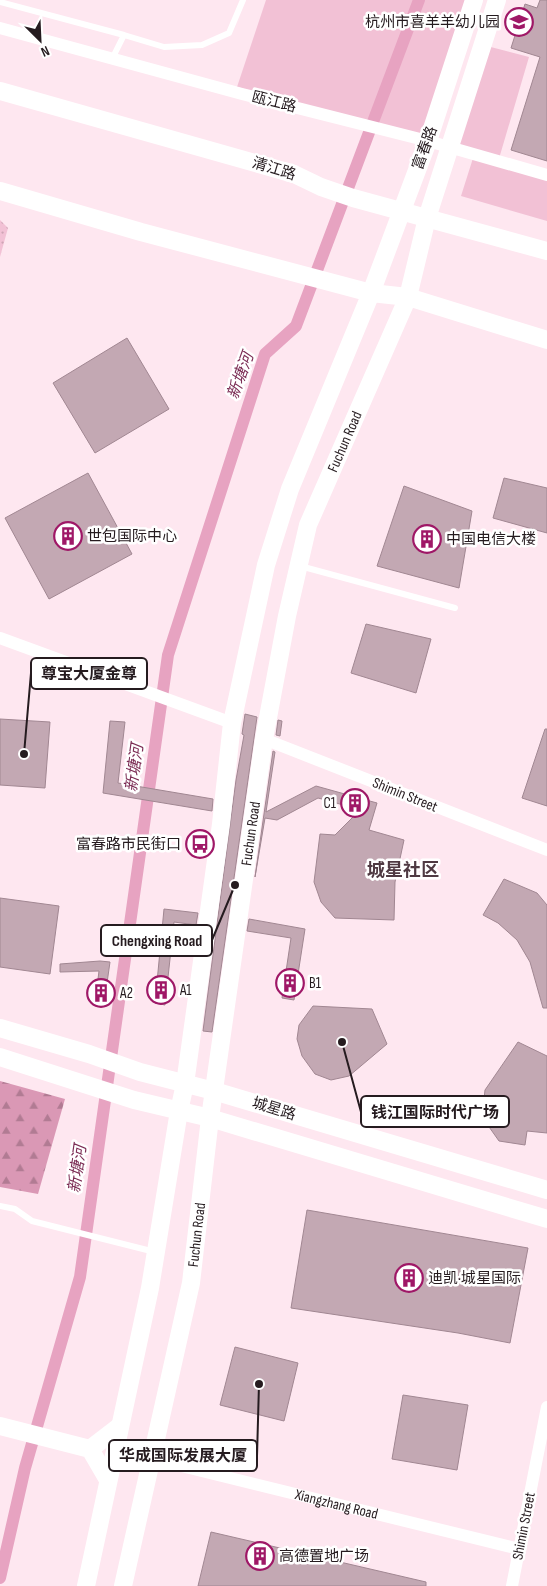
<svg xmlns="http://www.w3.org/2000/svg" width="547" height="1586" viewBox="0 0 547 1586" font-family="'Sofia Sans Condensed','Noto Sans SC',sans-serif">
<defs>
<pattern id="grass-dots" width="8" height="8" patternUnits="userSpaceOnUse" patternTransform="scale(1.25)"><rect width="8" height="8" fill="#f2c1d5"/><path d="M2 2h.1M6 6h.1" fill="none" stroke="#cfa5b6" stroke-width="1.8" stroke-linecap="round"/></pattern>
<pattern id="forest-firs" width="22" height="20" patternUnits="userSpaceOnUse" patternTransform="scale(1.25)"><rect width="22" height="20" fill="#da98b5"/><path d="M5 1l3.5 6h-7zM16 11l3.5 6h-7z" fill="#b17b93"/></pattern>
</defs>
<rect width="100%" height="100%" fill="#fee7f0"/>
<path fill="url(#grass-dots)" d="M0 220 8 228 0 257Z"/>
<path fill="url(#forest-firs)" d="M0 1081 65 1099 38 1194 0 1187Z"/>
<path fill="#f2c1d5" d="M266 0H467L423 135 237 87Z
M483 45 529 57 498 162 547 175V221L461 196 474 155 449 148Z"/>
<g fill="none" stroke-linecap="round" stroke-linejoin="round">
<path stroke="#e7a3c1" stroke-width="12" d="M0 1578 25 1468 80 1277 168 655 265 354 296 326 419 0"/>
</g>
<path fill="#c3a8b3" stroke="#a18792" d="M540 0H547V161L511 150 540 57 511 48 525 4 537 8Z
M127 338 169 409 95 453 53 383Z
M88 473 132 554 49 599 5 518Z
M504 478 547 488V533L493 518Z
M404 486 472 511 459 588 377 566Z
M366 624 431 639 416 693 351 673Z
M245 714 257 717 212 1032 203 1031 236 780 244 735 242 734Z
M0 719 50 722 45 788 0 785Z
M278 720 282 721 280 736 276 735Z
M110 721 125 722 118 783 213 799 212 811 103 793Z
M545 729H547V806L522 798Z
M273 751 275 752 266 812 316 786 377 803 369 830 404 840 395 882 394 920 335 918 321 902 314 882 320 834 335 835 360 810 333 802 318 798 277 820 265 818 255 877Z
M504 879 537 893 547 905V1008H543L530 962 517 940 498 923 483 915Z
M0 898 59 906 50 974 0 967Z
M164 909 198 913 196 925 174 922 165 1005 155 1003Z
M249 919 305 929 294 1000 282 998 291 938 247 931Z
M100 961 110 962 104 1004 95 1003 99 971 60 972V964Z
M313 1006 372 1009 387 1044 349 1076 331 1080 315 1074 302 1056 297 1039 299 1025Z
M518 1042 547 1056V1133L527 1131 525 1145 499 1141 487 1124 483 1108 485 1090Z
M307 1210 528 1248 510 1343 458 1333 291 1308Z
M235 1347 298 1363 284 1421 220 1405Z
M403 1395 468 1405 457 1470 392 1459Z
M211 1532 426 1582V1586H198Z"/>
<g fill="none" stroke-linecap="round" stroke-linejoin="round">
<path stroke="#fff" stroke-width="6" d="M0 2 124 35
M112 59 124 35 164 47 202 45 229 33 243 0
M300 566 455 608
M0 1206 15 1209 32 1221 155 1252"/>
<g stroke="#fff" stroke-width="12">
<path d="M0 28 242 94 428 141 547 175"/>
<path d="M0 638 232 723"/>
<path d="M264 739 547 850"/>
<path id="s1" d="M153 1459 519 1549"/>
<path d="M512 1586 547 1407"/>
</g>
<g stroke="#fff" stroke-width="18">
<path d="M0 91 294 174 321 187 353 198 547 251"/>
<path d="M0 191 141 232 371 293 408 297 547 340"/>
<path d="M0 1028 89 1054 140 1072 214 1091 547 1190"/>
<path d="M0 1057 134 1100 210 1118 547 1219"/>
<path d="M0 1426 90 1449 108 1480"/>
<path d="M90 1449 120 1426"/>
<path d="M86 1586 150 1288 179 1111 185 1084 221 824 232 723 266 565 290 489 371 293 428 141 474 0"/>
<path id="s2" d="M123 1586 191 1283 210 1118 264 739 287 616 308 525 408 297 427 218 497 0"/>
</g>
</g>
<defs>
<symbol id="school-ring" viewBox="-11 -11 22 22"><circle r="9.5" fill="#fff" stroke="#9f1867" stroke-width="1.5"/><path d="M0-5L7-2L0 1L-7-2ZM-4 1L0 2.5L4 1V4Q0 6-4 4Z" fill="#9f1867"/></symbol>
<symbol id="building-ring" viewBox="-11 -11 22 22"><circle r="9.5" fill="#fff" stroke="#9f1867" stroke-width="1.5"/><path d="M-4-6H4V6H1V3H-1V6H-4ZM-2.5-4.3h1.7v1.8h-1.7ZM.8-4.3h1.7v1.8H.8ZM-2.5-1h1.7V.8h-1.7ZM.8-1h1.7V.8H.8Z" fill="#9f1867"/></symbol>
<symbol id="bus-ring" viewBox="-11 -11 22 22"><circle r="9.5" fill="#fff" stroke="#9f1867" stroke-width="1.5"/><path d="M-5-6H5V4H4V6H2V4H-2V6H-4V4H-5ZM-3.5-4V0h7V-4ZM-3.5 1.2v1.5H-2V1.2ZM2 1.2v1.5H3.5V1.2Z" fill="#9f1867"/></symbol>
</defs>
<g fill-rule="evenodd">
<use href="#school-ring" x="503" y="6" width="32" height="32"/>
<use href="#building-ring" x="52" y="520" width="32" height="32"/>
<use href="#building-ring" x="411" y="523" width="32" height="32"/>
<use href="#building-ring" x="339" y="787" width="32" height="32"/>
<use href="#bus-ring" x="184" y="828" width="32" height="32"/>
<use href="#building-ring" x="274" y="967" width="32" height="32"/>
<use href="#building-ring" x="145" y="974" width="32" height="32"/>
<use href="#building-ring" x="85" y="977" width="32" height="32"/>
<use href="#building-ring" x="393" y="1262" width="32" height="32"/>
<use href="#building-ring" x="244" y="1540" width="32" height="32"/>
</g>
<g text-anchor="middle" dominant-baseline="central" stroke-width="5" stroke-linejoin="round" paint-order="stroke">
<g font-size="15" fill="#251b1f" stroke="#fff" text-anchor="start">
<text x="500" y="22" text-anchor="end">杭州市喜羊羊幼儿园</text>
<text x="87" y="536">世包国际中心</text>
<text x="446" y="539">中国电信大楼</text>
<text x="336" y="803" text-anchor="end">C1</text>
<text x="181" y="844" text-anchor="end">富春路市民街口</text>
<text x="309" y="983">B1</text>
<text x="180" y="990">A1</text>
<text x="120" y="993">A2</text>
<text x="428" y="1278">迪凯·城星国际</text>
<text x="279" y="1556">高德置地广场</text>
</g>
<g font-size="15" fill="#251b1f" stroke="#fff">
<text transform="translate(274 102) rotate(14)">瓯江路</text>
<text transform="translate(425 148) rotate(-70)">富春路</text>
<text transform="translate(274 169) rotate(17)">清江路</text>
<text stroke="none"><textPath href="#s2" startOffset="1169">Fuchun Road</textPath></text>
<text transform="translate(405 795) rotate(22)">Shimin Street</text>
<text stroke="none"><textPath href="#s2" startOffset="764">Fuchun Road</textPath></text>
<text transform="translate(274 1109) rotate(17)">城星路</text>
<text stroke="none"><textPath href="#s2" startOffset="359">Fuchun Road</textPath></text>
<text stroke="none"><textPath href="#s1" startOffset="189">Xiangzhang Road</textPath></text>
<text transform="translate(524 1526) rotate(-79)">Shimin Street</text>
</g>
<g font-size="16" font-style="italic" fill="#7c2d55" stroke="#fff">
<text transform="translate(241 376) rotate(-70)">新塘河</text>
<text transform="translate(135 768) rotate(-82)">新塘河</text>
<text transform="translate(78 1169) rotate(-82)">新塘河</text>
</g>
<g font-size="18" font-weight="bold" fill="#4f3942" stroke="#fff">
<text x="403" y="870">城星社区</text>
</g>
</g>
<path fill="none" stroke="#251b1f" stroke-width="2" d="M24 754L31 673M235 885L212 940M342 1042L361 1112M259 1384L257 1456"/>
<g fill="#251b1f" stroke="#fff" stroke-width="2">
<circle cx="24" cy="754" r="5"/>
<circle cx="235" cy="885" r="5"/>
<circle cx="342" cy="1042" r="5"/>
<circle cx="259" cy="1384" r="5"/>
</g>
<g fill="#fff" stroke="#251b1f" stroke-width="2">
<rect x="31" y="658" width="116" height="31" rx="5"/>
<rect x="101" y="925" width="111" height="31" rx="5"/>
<rect x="361" y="1096" width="148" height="31" rx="5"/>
<rect x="109" y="1440" width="148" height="31" rx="5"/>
</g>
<g font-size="16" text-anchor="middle" font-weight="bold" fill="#251b1f">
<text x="89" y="679">尊宝大厦金尊</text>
<text x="157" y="946">Chengxing Road</text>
<text x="435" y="1118">钱江国际时代广场</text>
<text x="183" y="1461">华成国际发展大厦</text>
</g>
<g transform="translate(40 40) rotate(156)" stroke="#ffffff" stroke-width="4" paint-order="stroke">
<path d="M0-4L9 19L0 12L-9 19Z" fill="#251b1f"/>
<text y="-8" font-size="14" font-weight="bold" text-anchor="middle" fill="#251b1f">N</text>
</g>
</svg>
